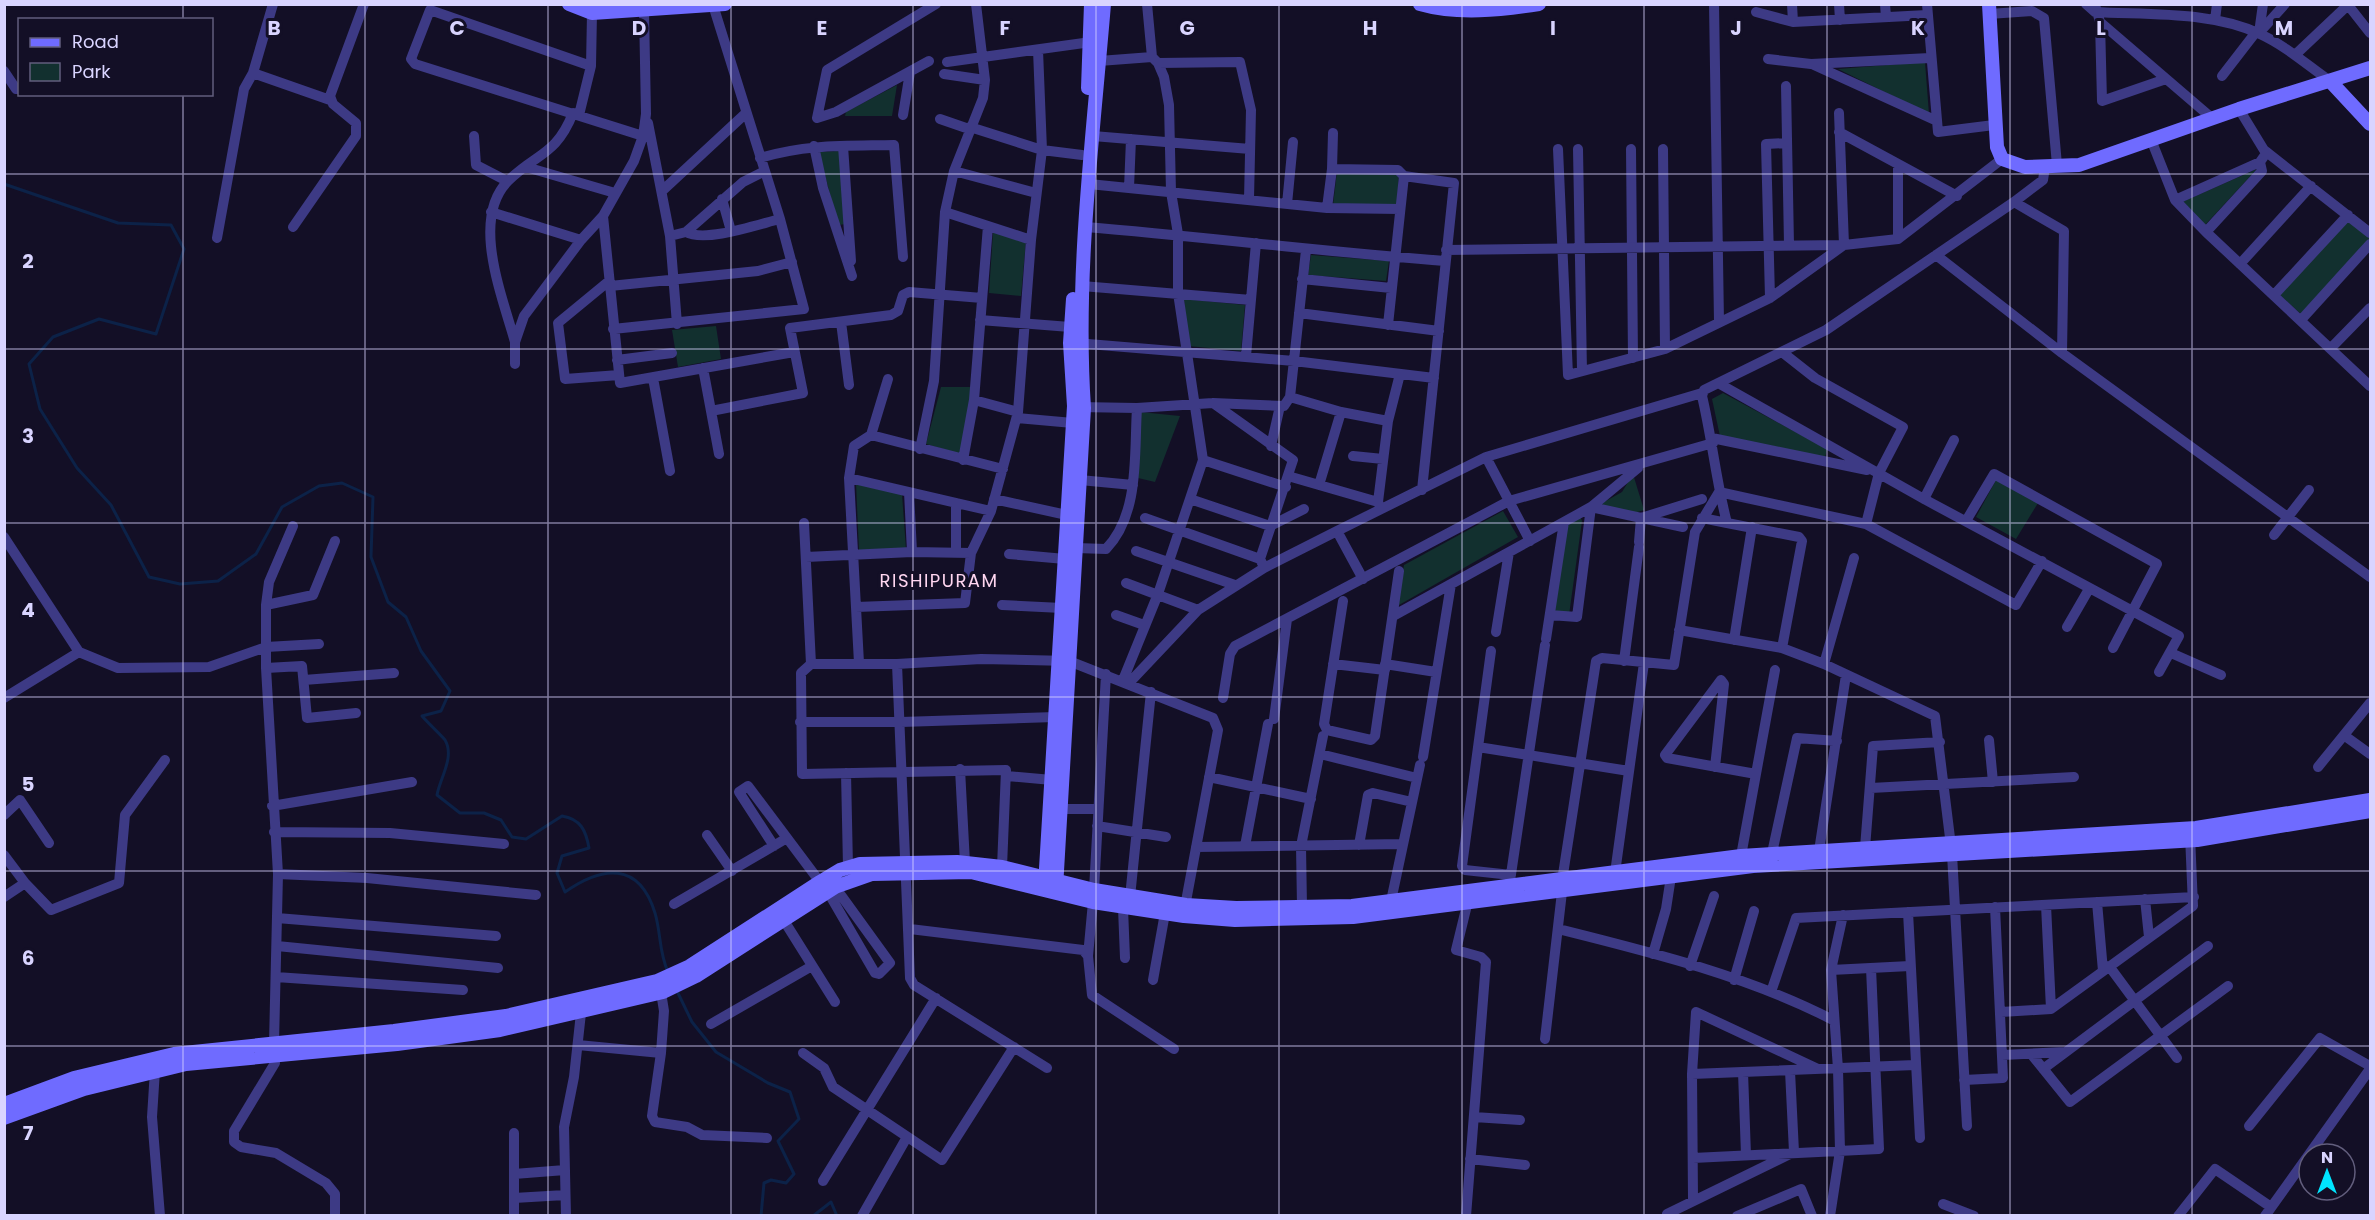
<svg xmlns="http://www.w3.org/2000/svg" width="2375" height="1220" viewBox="0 0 2375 1220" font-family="Poppins,sans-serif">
<rect width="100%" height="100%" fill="#130f26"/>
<path fill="#12302f" d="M1925 62 1929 114 1838 69Z
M897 85 892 116H845L846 112Z
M840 151 846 224 838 225 819 152Z
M2257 169 2205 225 2182 202Z
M1337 172 1399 174 1397 206 1333 205Z
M2349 219 2370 238 2301 314 2280 295Z
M993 232 1026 241 1021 296 989 293Z
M1311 255 1389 261 1386 281 1308 275Z
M1184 299 1245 305 1241 351 1188 346Z
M716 326 721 359 678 367 672 330Z
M941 387H972L960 454 926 444Z
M1723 393 1827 449 1825 458 1721 441 1712 399Z
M1140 412 1180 416 1155 482 1138 478Z
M1633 474 1644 510 1631 514 1597 506 1622 492Z
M1996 480 2038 503 2016 539 1976 517Z
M856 483 902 494 906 549 859 551Z
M1503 511 1518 537 1399 605 1397 603 1404 565Z
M1580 516 1582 521 1569 615 1549 611 1560 526Z"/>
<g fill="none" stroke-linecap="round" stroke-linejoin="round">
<path stroke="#0c2248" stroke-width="3" d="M4 184 118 223 171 225 184 249 156 334 99 319 53 337 29 364 40 409 77 468 111 505 149 577 180 584 218 581 256 554 282 507 319 486 342 483 373 497 371 557 388 602 406 617 421 651 450 691 441 711 422 716C427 722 443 737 445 740 455 757 440 778 437 795L460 813H484L501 820 512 837 526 839 562 816C581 819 586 831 589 848L562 856 557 873 565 892C602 866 639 861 655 913 661 933 659 953 668 972
M676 989 692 1022 716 1052 768 1083 790 1092 799 1119 778 1141 794 1174 786 1183 771 1180 764 1183 761 1216
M813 1216 831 1202 837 1216"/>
<path stroke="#3d3a85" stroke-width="10" d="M273 4 253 73 330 100
M1714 4 1719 322
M1792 4 1793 22
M1839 4 1840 20
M1885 4 1886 17
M1927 4 1938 132 1994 125
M2086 4 2095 12C2148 15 2211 11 2260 34 2286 46 2307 65 2330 81
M2348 5 2370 33
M2096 8 2100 22 2102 101 2166 79
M1756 12 1793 22 1927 15
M1989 14 2032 11 2044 18 2057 165
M2215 20 2217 4
M2100 22 2213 119
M2259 33 2285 4
M2259 33 2263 4
M2295 55 2349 4
M1768 59 1811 64 1930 58
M929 61 836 112 817 118 827 70 936 4
M1099 61 1152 57 1147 4
M947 62 1091 42
M1158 63 1240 62 1251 110 1249 199
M1814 65 1937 121
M591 66 430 10 411 59 415 64 643 136
M4 71 16 89
M944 74 985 80
M2222 76 2256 32
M1786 86 1789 245
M2239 109 2264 150 2370 233
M579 115 591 66 592 13
M903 115 910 72
M940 119 969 129
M648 123 670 236 677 324
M970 127 1042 150 1082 155
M1839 132 1957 196
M474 136 476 165 507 181
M1093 136 1250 149
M2152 142 2175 200 2206 232 2370 386
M814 146 823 188 852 276
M843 146 851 261
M1558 149 1568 375 1665 349 1770 298 1844 245 1898 239 2002 159
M1578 149 1582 371
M1631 149 1633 358
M1663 149 1665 349
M760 158C807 144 846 146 894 145L903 257
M526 167 615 193
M1332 169 1333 133
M954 171 1036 193
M1089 184 1327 208 1400 209
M1129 188 1131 139
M662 191 745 114
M722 199 731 231
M2175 200 2260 162 2267 152
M2014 202 2064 231 2062 353
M1287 204 1293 142
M1327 208 1332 169 1398 170 1404 176 1454 183 1422 490
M491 212 581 240
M945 212 1031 240
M603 216 620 383 794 352
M293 227 356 136V123L333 104 330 96 364 4
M1086 227C1206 237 1325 252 1445 261
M686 232C705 243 759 224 780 219
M2206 232 2262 171 2260 162
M670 236 686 232 743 182 765 171
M217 238 244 89 253 73
M1898 239V164
M1446 250 1844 245 1839 113
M1936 255 2062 353 2370 577
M2240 264 2311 186
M1302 279 1391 288
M609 281 558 323 565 379 619 375
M610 286 758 271 792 262
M1082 286 1251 300
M2274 295 2348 215
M1770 298 1766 144 1787 143
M1299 313 1439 331
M980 320 1070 327
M2301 320 2370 244
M841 322 849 385
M1388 325 1404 176
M613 329 804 309 780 219 713 5
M515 342C503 298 470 219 508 181 536 153 556 156 573 113
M1076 343 1294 361 1434 378
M2331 348 2370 308
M1782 352 1815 378 1903 427 1879 473 1866 524
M1246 356 1256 243
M617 360 672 353
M515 364V342L524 316 581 240 603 216 634 161 643 136 646 114 644 11
M703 368 719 454
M653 378 670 471
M1718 383 1924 499 2179 636 2159 672
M1290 397 1341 412 1388 421 1378 502
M974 400 1018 412
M1213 403 1293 460 1260 559
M1078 407 1137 408 1213 403 1284 406 1290 397 1306 250
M711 411 803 393 790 328 891 315 898 311 903 295 909 292 982 298
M1017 418 1073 423
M1388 421 1400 374
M871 435 1003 469
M1712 438 1867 470
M1271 446 1280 406
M920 449 934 381 945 212 954 171 983 98 985 80 976 4
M1353 456 1383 459
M1486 457 1530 541
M963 460 974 400 988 226
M1203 460 1286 487
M1288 476 1378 502 1380 507
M849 478 991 511
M1080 480 1133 485
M1319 485 1341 412
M909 492 912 552
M1719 492 1866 524 2016 605 2042 561
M994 499 1067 515
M1190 499 1270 526 1304 509
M1924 499 1954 440
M956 503V552
M1145 518 1260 559 1263 565
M1702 518 1727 523C1716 481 1712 438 1702 396L1704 390 1826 330 2014 202 2043 180 2045 167
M1966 521 1994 474 2157 564 2113 648
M804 523 811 664 801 673 802 774 1006 770 1002 867
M1727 523 1799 537 1802 541 1782 648
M1337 531 1363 579
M2274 535 2309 490
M4 537 79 652 118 668 209 667 266 647 319 644
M1639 542 1641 518 1702 499
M1076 548 1106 549C1140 514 1134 454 1137 408
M1136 551 1235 585
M1009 554 1065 559
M806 557 912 552 971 553
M1126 583 1198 610
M1343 601 1324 724 1327 730 1371 740 1375 736 1399 571
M266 605 313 595 335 541
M1002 605 1062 608
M856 607 965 603 971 553 991 511 1018 412 1031 240 1042 150 1038 50
M1116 615 1144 625
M1550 615 1577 617 1591 507 1683 527
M1393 616 1591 507 1638 468
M2067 627 2089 589
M1679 630 1782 648 1824 664 1935 716 1952 854 1967 1126
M1496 632 1509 552
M1546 639 1564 522
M1734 640 1752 527
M1491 651 1462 866 1465 870 1511 875
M2171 653 2221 675
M1624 661 1639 547
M859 663 849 478 854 446 871 435 888 379
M811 664H897L981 659 1069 661 1213 718 1218 730 1184 912
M897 664 910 978 914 985 1047 1068
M1333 664 1385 670
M1385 664 1436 672
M1824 664 1854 558
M266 668 302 666 307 718 356 713
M304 680 394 673
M1123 680 1158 594 1203 460 1178 293V234L1171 192 1169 105 1164 77 1158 63 1152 57
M1129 683 1198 610 1264 568 1337 531 1486 457 1702 393
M4 698 79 652
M1223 698 1230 654 1235 646 1509 501 1713 443
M1274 719 1287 619
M800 722H901L1055 717
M2345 736 2370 754
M1989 740 1993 782
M1478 747 1629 771
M1320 754 1417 778
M1423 757 1451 584
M1715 767 1724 684 1721 680 1665 755 1667 758 1756 774
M2318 767 2370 703
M960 769 965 863
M846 773 848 867
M1007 776 1052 780
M1209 777 1311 799
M1871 788 2074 777
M272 806 412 782
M1061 809H1097
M4 815 20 800 49 843
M1097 826 1166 837
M274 832 390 833 504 844
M707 835 732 871
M1359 845 1368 795 1373 793 1412 802
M774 846 739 792 748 786 820 882
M1245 846 1268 724
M1196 847 1403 844
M1865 848 1873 746 1940 742
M1819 851 1846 675
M1772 853 1797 738 1837 741
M4 855 25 883 51 910 119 883 125 815 165 760
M1741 856 1775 670
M1615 873 1644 663
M278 874 367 878 536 895
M1510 881 1545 645
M1562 881 1596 661 1602 658 1674 665 1695 532 1719 492
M1094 890 1106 674
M828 892 875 973 879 974 890 963 835 887
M4 897 25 883
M1130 897 1151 692
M2145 899 2149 937
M1391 901 1420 765
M2097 902 2103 971
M674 904 787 838
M2046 905 2051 1009
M1302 907 1301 846 1323 736
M1123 908 1125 958
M1908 912 1920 1138
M277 918 496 936
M783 919 835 1002
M910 929 1083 950 1088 956 1092 995 1174 1049
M1558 929C1650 952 1748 976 1833 1020
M277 946 498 968
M1653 954 1666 909 1672 870
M1088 956 1093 902
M1690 966 1714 896
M2109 966 2177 1058
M1831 970 1910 966
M276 977 463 990
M1153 980 1165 913
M1734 980 1754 911
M660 986 664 1011 661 1053
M1771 992 1796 918 2194 897
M2001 1012 2051 1009 2193 906 2190 835
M711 1024 812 966
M1545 1039 1562 892
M274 1043 278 874 266 668V605L269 582 293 526
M578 1045 661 1053 652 1116 655 1122 687 1127 702 1135 767 1138
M803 1053 824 1068 833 1087 942 1160 1014 1047
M2002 1055 2065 1052
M2032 1055 2070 1102 2228 986
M275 1063 234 1131V1142L241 1147 276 1153 326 1183 335 1194V1216
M2043 1069 2208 946
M155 1070 152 1117 160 1216
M1743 1072 1746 1155
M1692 1074 1915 1065
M1964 1080 2003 1078 1995 907
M1474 1117 1520 1120
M2249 1126 2320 1038 2370 1066
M514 1133V1216
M1693 1158 1879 1149 1871 968
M1470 1159 1525 1165
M514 1174 565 1170
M823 1181 936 998
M514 1198 565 1195
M1693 1199 1692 1074 1696 1012 1818 1069
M1943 1204 1974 1216
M1667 1214 1794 1152 1790 1071
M566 1216 564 1127 574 1077 581 1013
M862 1216 907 1137
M1466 1216 1486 962 1481 957 1456 950 1467 905
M1737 1216 1801 1189 1812 1216
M1830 1216 1840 1151 1838 1069 1831 970 1843 915
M2178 1216 2215 1169 2271 1207
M2265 1216 2370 1069"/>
<path stroke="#6f6bff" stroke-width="14" d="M569 4 592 13 725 4
M1420 4C1458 15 1501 10 1539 4
M1989 4 1997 147 2002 159 2025 167 2079 165 2239 109 2370 68
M2330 81 2370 124
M1088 88 1091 4
M1045 885 1074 406 1070 343 1073 299
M1056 888 1084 408C1075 273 1093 138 1104 4
M4 1104 74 1078 174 1054 394 1031 506 1016 657 981 690 966 820 882 840 870 860 864 957 862 1002 867 1094 890 1186 905 1236 908 1352 906 1741 856 2196 828 2370 800
M4 1118 84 1089 186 1064 397 1044 500 1030 663 992 696 976 835 887 872 874 971 872 1093 902 1184 916 1235 920 1353 917 1753 866 2197 840 2370 811"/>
</g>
<path fill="none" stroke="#d9d4ff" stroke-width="1.5" stroke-opacity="0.55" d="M183 4V20M365 4V1216M548 4V1216M731 4V1216M913 4V1216M1096 4V1216M1279 4V1216M1462 4V1216M1644 4V1216M1827 4V1216M2010 4V1216M2192 4V1216M183 94V1216M4 174H2370M4 349H2370M4 523H2370M4 697H2370M4 871H2370M4 1046H2370"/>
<g text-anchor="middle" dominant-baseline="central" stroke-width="6" stroke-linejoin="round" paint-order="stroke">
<g font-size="18" letter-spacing="1.5" fill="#ffd6f0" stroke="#130f26">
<text x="939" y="580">RISHIPURAM</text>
</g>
</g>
<g font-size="20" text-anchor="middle" font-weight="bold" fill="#d9d4ff" stroke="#130f26" stroke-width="6" stroke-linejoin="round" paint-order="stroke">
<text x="274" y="35">B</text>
<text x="457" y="35">C</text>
<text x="639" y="35">D</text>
<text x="822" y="35">E</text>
<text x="1005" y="35">F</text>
<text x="1187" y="35">G</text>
<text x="1370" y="35">H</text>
<text x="1553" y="35">I</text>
<text x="1736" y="35">J</text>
<text x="1918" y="35">K</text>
<text x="2101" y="35">L</text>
<text x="2284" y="35">M</text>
<text x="28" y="268">2</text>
<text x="28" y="443">3</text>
<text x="28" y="617">4</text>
<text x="28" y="791">5</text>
<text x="28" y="965">6</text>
<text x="28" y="1140">7</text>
</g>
<rect width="2375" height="1220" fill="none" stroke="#d9d4ff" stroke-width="12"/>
<rect x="18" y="18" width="195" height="78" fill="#130f26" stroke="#625e7d" stroke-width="1.5"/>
<rect x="30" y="38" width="30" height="9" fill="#6f6bff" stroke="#625e7d" stroke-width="1.5"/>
<text x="72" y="48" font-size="18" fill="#d9d4ff">Road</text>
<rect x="30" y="63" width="30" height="18" fill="#12302f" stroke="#625e7d" stroke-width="1.5"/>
<text x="72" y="78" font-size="18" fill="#d9d4ff">Park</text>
<g transform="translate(2327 1172)"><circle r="28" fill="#130f26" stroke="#625e7d" stroke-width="1.5"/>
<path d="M0-4.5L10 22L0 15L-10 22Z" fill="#00e5ff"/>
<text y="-9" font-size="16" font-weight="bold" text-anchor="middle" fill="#d9d4ff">N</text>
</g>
</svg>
